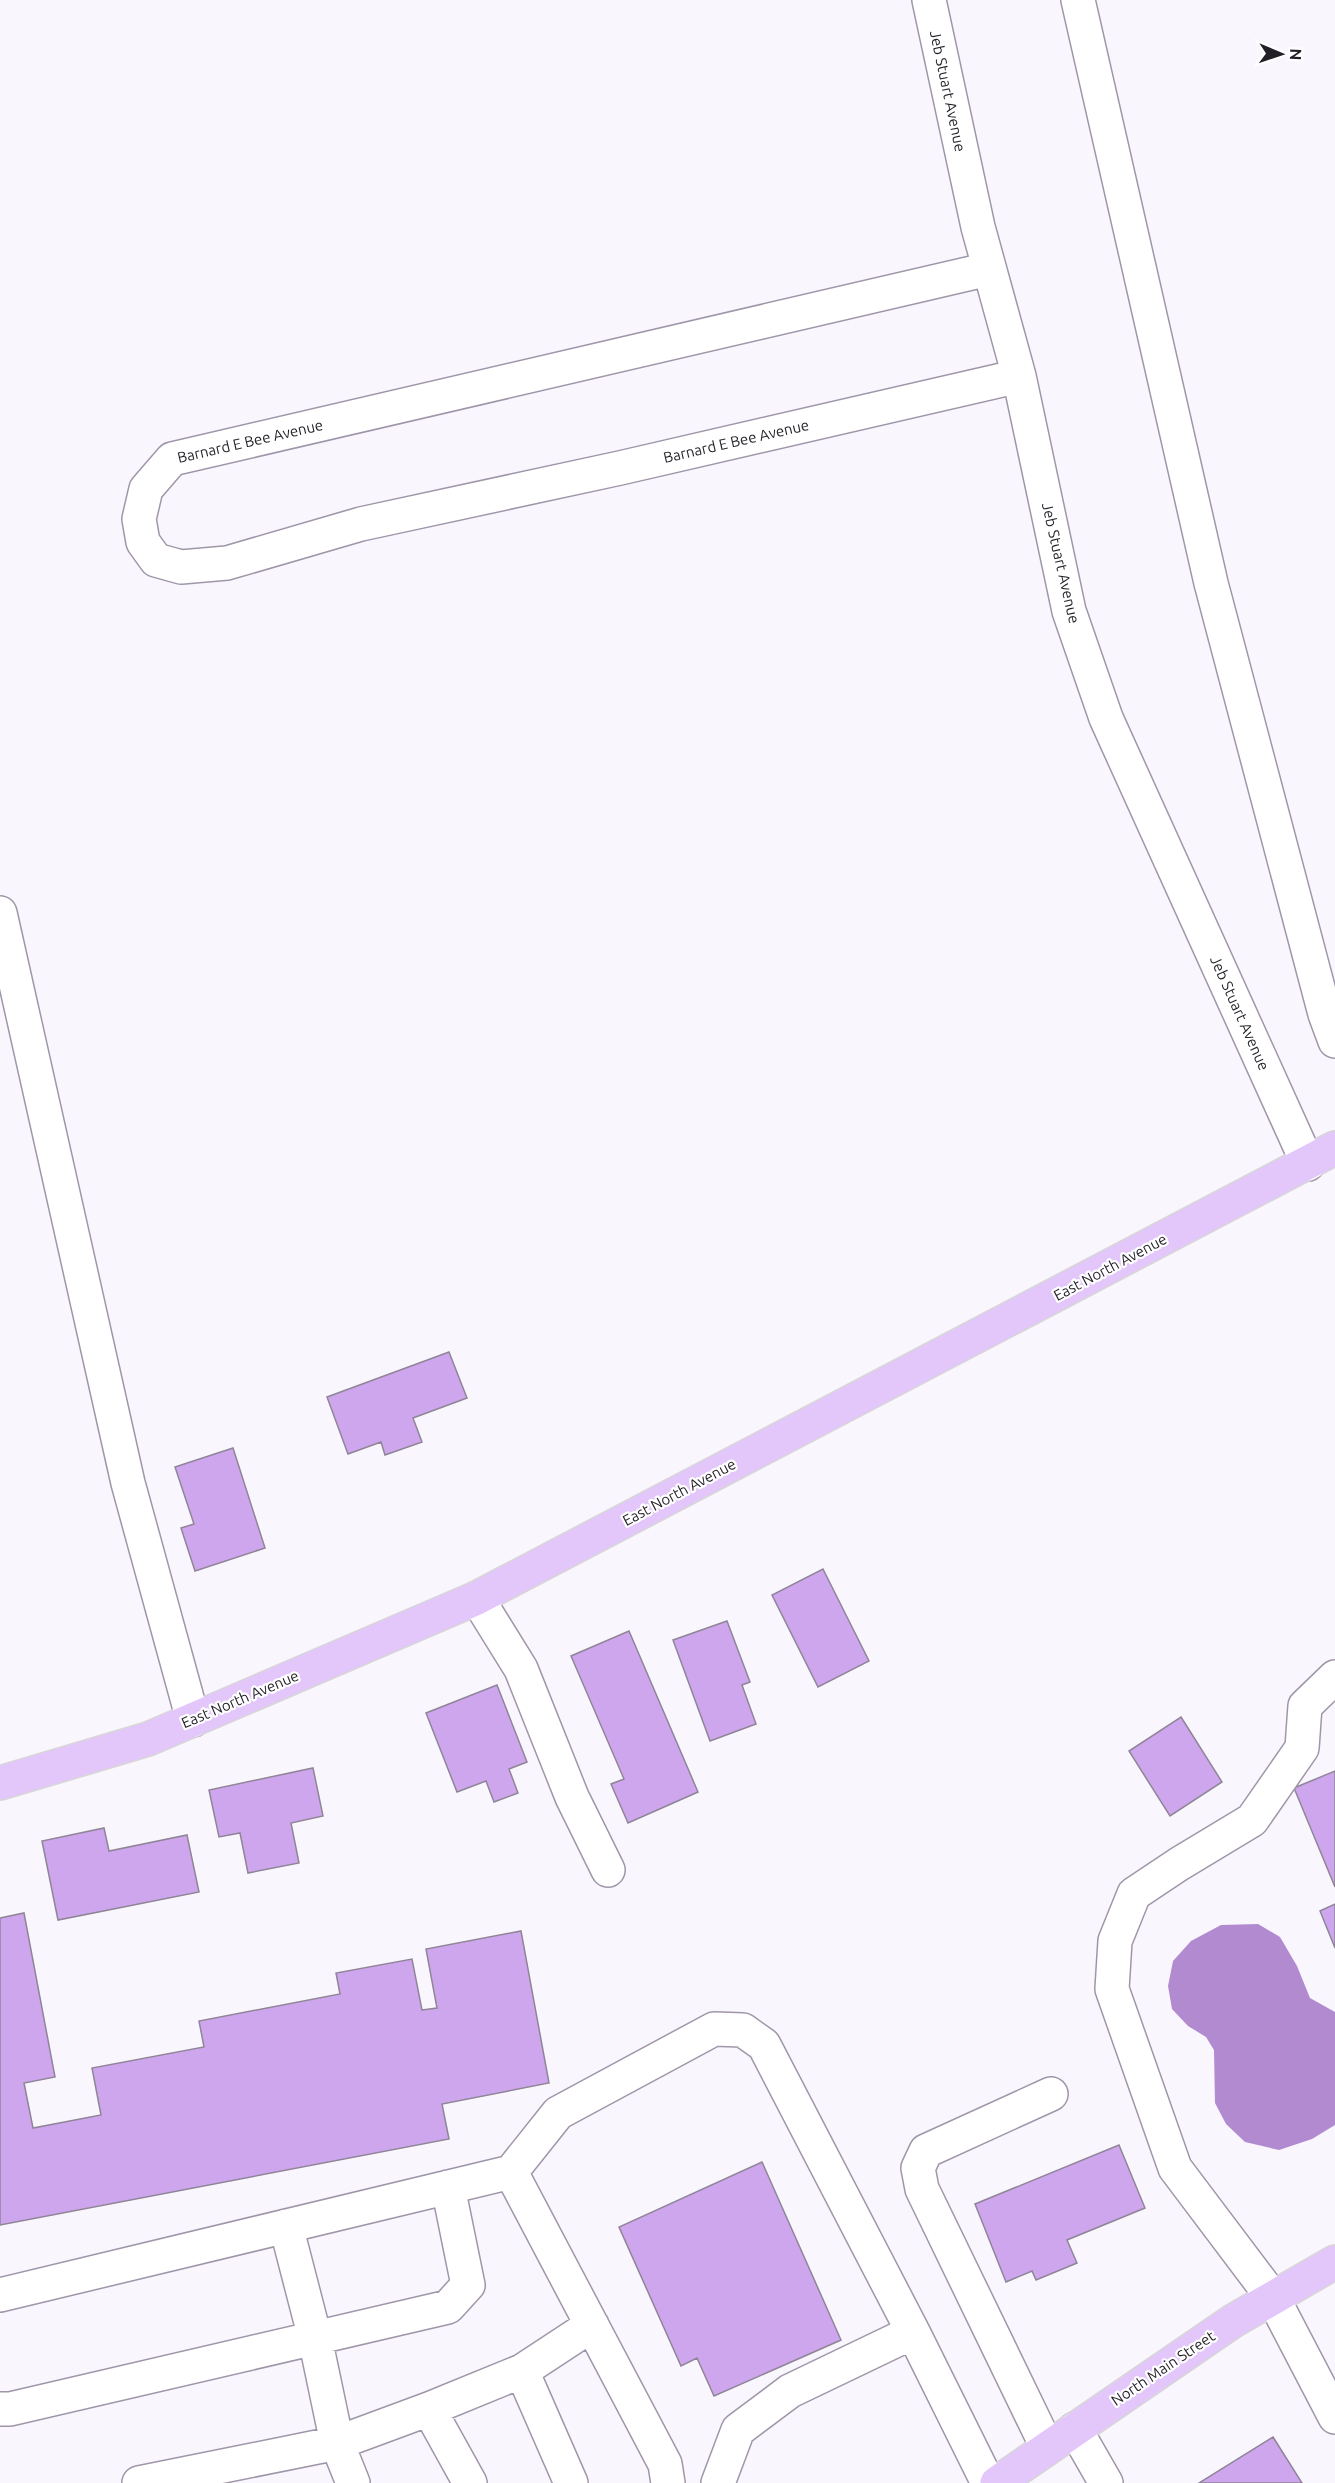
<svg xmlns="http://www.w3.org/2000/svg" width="1335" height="2483" viewBox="0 0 1335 2483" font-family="Ubuntu,sans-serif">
<rect width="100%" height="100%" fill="#faf6fe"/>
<path fill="#b18acf" d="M1258 1924 1280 1937 1297 1966 1310 1998 1335 2012V2125L1312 2139 1279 2150 1245 2142 1226 2124 1215 2103 1214 2050 1206 2037 1188 2026 1172 2009 1168 1986 1173 1961 1191 1941 1221 1925Z"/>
<path fill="#cea6ed" stroke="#8f8597" stroke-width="1.5" d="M449 1352 467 1398 413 1418 422 1442 385 1455 381 1442 348 1454 327 1397Z
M233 1448 265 1548 195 1571 181 1528 194 1524 175 1467Z
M823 1569 869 1661 818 1687 772 1595Z
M727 1621 750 1682 742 1685 756 1724 710 1741 673 1640Z
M629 1631 698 1792 628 1823 611 1784 624 1779 571 1656Z
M497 1685 527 1762 509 1769 518 1793 494 1802 486 1781 457 1792 426 1713Z
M1181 1717 1222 1782 1170 1816 1129 1751Z
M313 1768 323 1816 291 1823 299 1863 248 1873 240 1833 219 1837 209 1790Z
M1335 1771V1887L1294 1788Z
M104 1828 109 1851 187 1835 199 1892 58 1920 42 1841Z
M1335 1904V1948L1320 1911Z
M24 1913 55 2077 24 2083 33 2128 101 2115 92 2068 204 2047 199 2021 340 1994 336 1973 412 1959 422 2010 437 2008 426 1949 521 1931 549 2083 442 2104 449 2139 0 2225V1918Z
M1119 2145 1145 2208 1067 2240 1077 2263 1036 2280 1032 2271 1006 2282 975 2204Z
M762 2162 841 2340 714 2396 697 2358 681 2366 619 2227Z
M1273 2437 1302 2483H1199Z"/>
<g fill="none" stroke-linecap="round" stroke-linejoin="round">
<defs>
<path id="minor" d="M929 0 978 227 1019 376 1069 611 1106 718 1308 1164
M1078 0 1211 583 1325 1014 1335 1041
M989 269 172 459 146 489 139 519 143 542 156 560 181 567 227 563 361 524 620 468 1019 376
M0 913 128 1483 193 1720
M477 1598 521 1669 572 1797 608 1870
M1335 1677 1305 1706 1302 1748 1252 1820 1179 1864 1134 1894 1115 1941 1112 1989 1175 2168 1273 2298 1335 2417
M511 2172 558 2113 714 2029 743 2030 764 2045 913 2332
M286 2226 315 2338 337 2443 353 2483
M0 2295 511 2172 665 2464 668 2483
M522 2371 571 2483
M0 2409H10L448 2307 468 2285 448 2187
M429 2409 470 2483
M1075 2429 1106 2483
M1047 2447 922 2189 918 2168 926 2151 1051 2094
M139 2483 337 2443 429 2409 522 2371 592 2325
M718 2483 738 2430 790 2391 913 2332 988 2483"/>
<path id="major" d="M0 1783 148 1739 477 1598 1335 1148
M997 2483 1233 2321 1335 2262"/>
</defs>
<use href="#minor" stroke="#a096a9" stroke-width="36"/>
<use href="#major" stroke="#d7d7d8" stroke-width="36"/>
<use href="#minor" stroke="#fff" stroke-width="33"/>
<use href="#major" stroke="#e3c6fa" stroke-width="33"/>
</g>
<g text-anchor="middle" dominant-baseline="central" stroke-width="4.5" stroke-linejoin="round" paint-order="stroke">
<g font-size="15" fill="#231f27" stroke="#fff">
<text transform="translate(948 91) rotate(78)">Jeb Stuart Avenue</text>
<text transform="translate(250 441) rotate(-13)">Barnard E Bee Avenue</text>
<text transform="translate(736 441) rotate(-13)">Barnard E Bee Avenue</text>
<text transform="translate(1061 563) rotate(77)">Jeb Stuart Avenue</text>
<text transform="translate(1240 1013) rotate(66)">Jeb Stuart Avenue</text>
<text transform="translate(1110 1267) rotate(-28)">East North Avenue</text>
<text transform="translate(679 1492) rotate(-28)">East North Avenue</text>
<text transform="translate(240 1699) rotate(-23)">East North Avenue</text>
<text transform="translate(1163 2368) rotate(-34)">North Main Street</text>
</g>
</g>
<g transform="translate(1281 54) rotate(92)" stroke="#ffffff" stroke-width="4.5" paint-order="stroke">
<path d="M0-4.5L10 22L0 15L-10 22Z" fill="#231f27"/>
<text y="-9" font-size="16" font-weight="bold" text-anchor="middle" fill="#231f27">N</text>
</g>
</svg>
